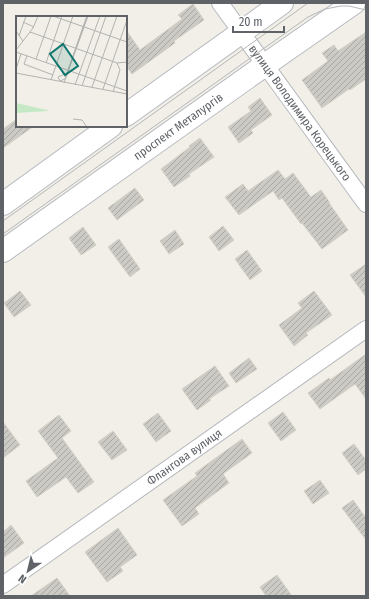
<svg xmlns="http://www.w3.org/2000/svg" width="369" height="599" viewBox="0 0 369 599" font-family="'Fira Sans Condensed',sans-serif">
<defs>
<pattern id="building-hatch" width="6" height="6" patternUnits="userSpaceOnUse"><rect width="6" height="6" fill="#cccac5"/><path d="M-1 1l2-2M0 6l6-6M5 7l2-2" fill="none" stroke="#a9a8a4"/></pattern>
</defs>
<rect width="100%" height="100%" fill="#f1efe8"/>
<path fill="url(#building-hatch)" stroke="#d6d1c6" d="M193 4 204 20 174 41 175 43 132 74 126 66V30L140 50 182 19 178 15Z
M366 32V79L350 90 349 89 322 108 302 80 328 61 322 53 334 45 338 51Z
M260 98 272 115 251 130 253 133 239 143 228 127 251 111 248 107Z
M17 119V126H34L3 148V129Z
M200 138 214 157 189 174 190 176 174 187 161 169 190 147 189 146Z
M278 170 285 179 293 173 311 197 321 190 330 203H329L348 230 322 249 302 223 301 224 282 198 279 200 273 191 239 215 225 197 243 184 248 191Z
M135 188 144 200 117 220 108 208Z
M223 226 234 240 219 251 209 237Z
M83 227 96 245 81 255 69 238Z
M175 230 184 244 169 254 160 241Z
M119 239 140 269 130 277 108 247Z
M247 250 262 271 250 280 235 259Z
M366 264V297L350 275Z
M20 291 31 305 14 317 4 303Z
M314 291 332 315 306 333 308 335 294 346 279 325 302 308 298 303Z
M366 354V399L355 384 320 409 308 393 329 378 330 380Z
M249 358 257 369 236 383 229 373Z
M215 366 229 386 209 399 211 400 197 410 182 389Z
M283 412 296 430 281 441 268 423Z
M158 413 171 431 156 442 143 424Z
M59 415 71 431 62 438 94 482 78 493 66 477 37 497 26 481 58 458 38 431Z
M3 422 20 445 3 458Z
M113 431 127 450 112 460 98 442Z
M242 439 252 453 223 474 229 483 195 508 199 514 182 526 163 500 197 476 195 473Z
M354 444 366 460V469L358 475 342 453Z
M320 480 329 493 313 504 304 491Z
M353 500 366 518V540L342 508Z
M11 525 24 543 3 558V532Z
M118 528 137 555 120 567 123 571 107 582 85 552Z
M277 575 292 596H266L260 587Z
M57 578 70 596H31Z"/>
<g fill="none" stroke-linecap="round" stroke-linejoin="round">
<defs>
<g id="street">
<path id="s1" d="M220 3 366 204"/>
<path id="s2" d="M3 585 366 329"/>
</g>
<g id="secondary">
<path d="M126 115 282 3"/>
<path d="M3 204 111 126"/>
<path id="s3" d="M3 251 265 65 354 3"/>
</g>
</defs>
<use href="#street" stroke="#b5b8bc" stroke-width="18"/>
<use href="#secondary" stroke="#b6babf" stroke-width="24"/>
<use href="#street" stroke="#fff" stroke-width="16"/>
<use href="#secondary" stroke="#fff" stroke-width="22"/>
<path stroke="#b6b7b8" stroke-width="1" d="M3 221 308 3
M3 234 256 54 308 17 325 9 341 6H349L366 10"/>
</g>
<g text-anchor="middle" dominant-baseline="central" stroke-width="3.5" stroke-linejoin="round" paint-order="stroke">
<g font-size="12" fill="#5f6368" stroke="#fff">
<text stroke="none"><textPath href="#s1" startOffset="136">вулиця Володимира Корецького</textPath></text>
<text stroke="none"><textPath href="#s3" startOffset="215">проспект Металургів</textPath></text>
<text stroke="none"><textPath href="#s2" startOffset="222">Флангова вулиця</textPath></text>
</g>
</g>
<g transform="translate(16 16)">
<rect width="111" height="111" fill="#f1efe8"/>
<path d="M0 87 31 94 32 95 0 97Z" fill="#c5e8c5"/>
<path fill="none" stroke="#b3b3b1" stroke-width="1" d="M37 0 111 26M71 0 51 57 42 61 44 65 49 63 71 0M7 6 18 11M0 15 7 25M14 16 101 47 111 46M3 20 10 0M0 34 17 12 22 0M0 36 111 75M11 40 8 48 37 59M20 43 35 0M30 47 46 0M0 53 5 38M0 57 111 78M35 64 57 0M48 67 72 0M59 69 84 0M66 70 90 0M76 71 101 0M87 73 111 4M97 76 104 54 101 47M57 103 66 104 71 111"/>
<path fill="#0f766e" fill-opacity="0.15" stroke="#0f766e" stroke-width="2" d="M47 28 62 50 49 59 34 38Z"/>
<rect width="111" height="111" fill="none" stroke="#5f6368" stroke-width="2"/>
</g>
<rect width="369" height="599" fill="none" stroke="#5f6368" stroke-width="8"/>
<g transform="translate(28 571) rotate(215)" stroke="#ffffff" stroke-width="3" paint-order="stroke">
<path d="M0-3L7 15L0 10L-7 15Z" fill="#5f6368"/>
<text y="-6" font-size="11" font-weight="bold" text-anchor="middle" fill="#5f6368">N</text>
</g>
<path d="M233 26v6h51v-6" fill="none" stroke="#5f6368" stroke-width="2"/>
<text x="239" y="26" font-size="12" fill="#5f6368" stroke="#ffffff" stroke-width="3" paint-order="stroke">20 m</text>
</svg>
